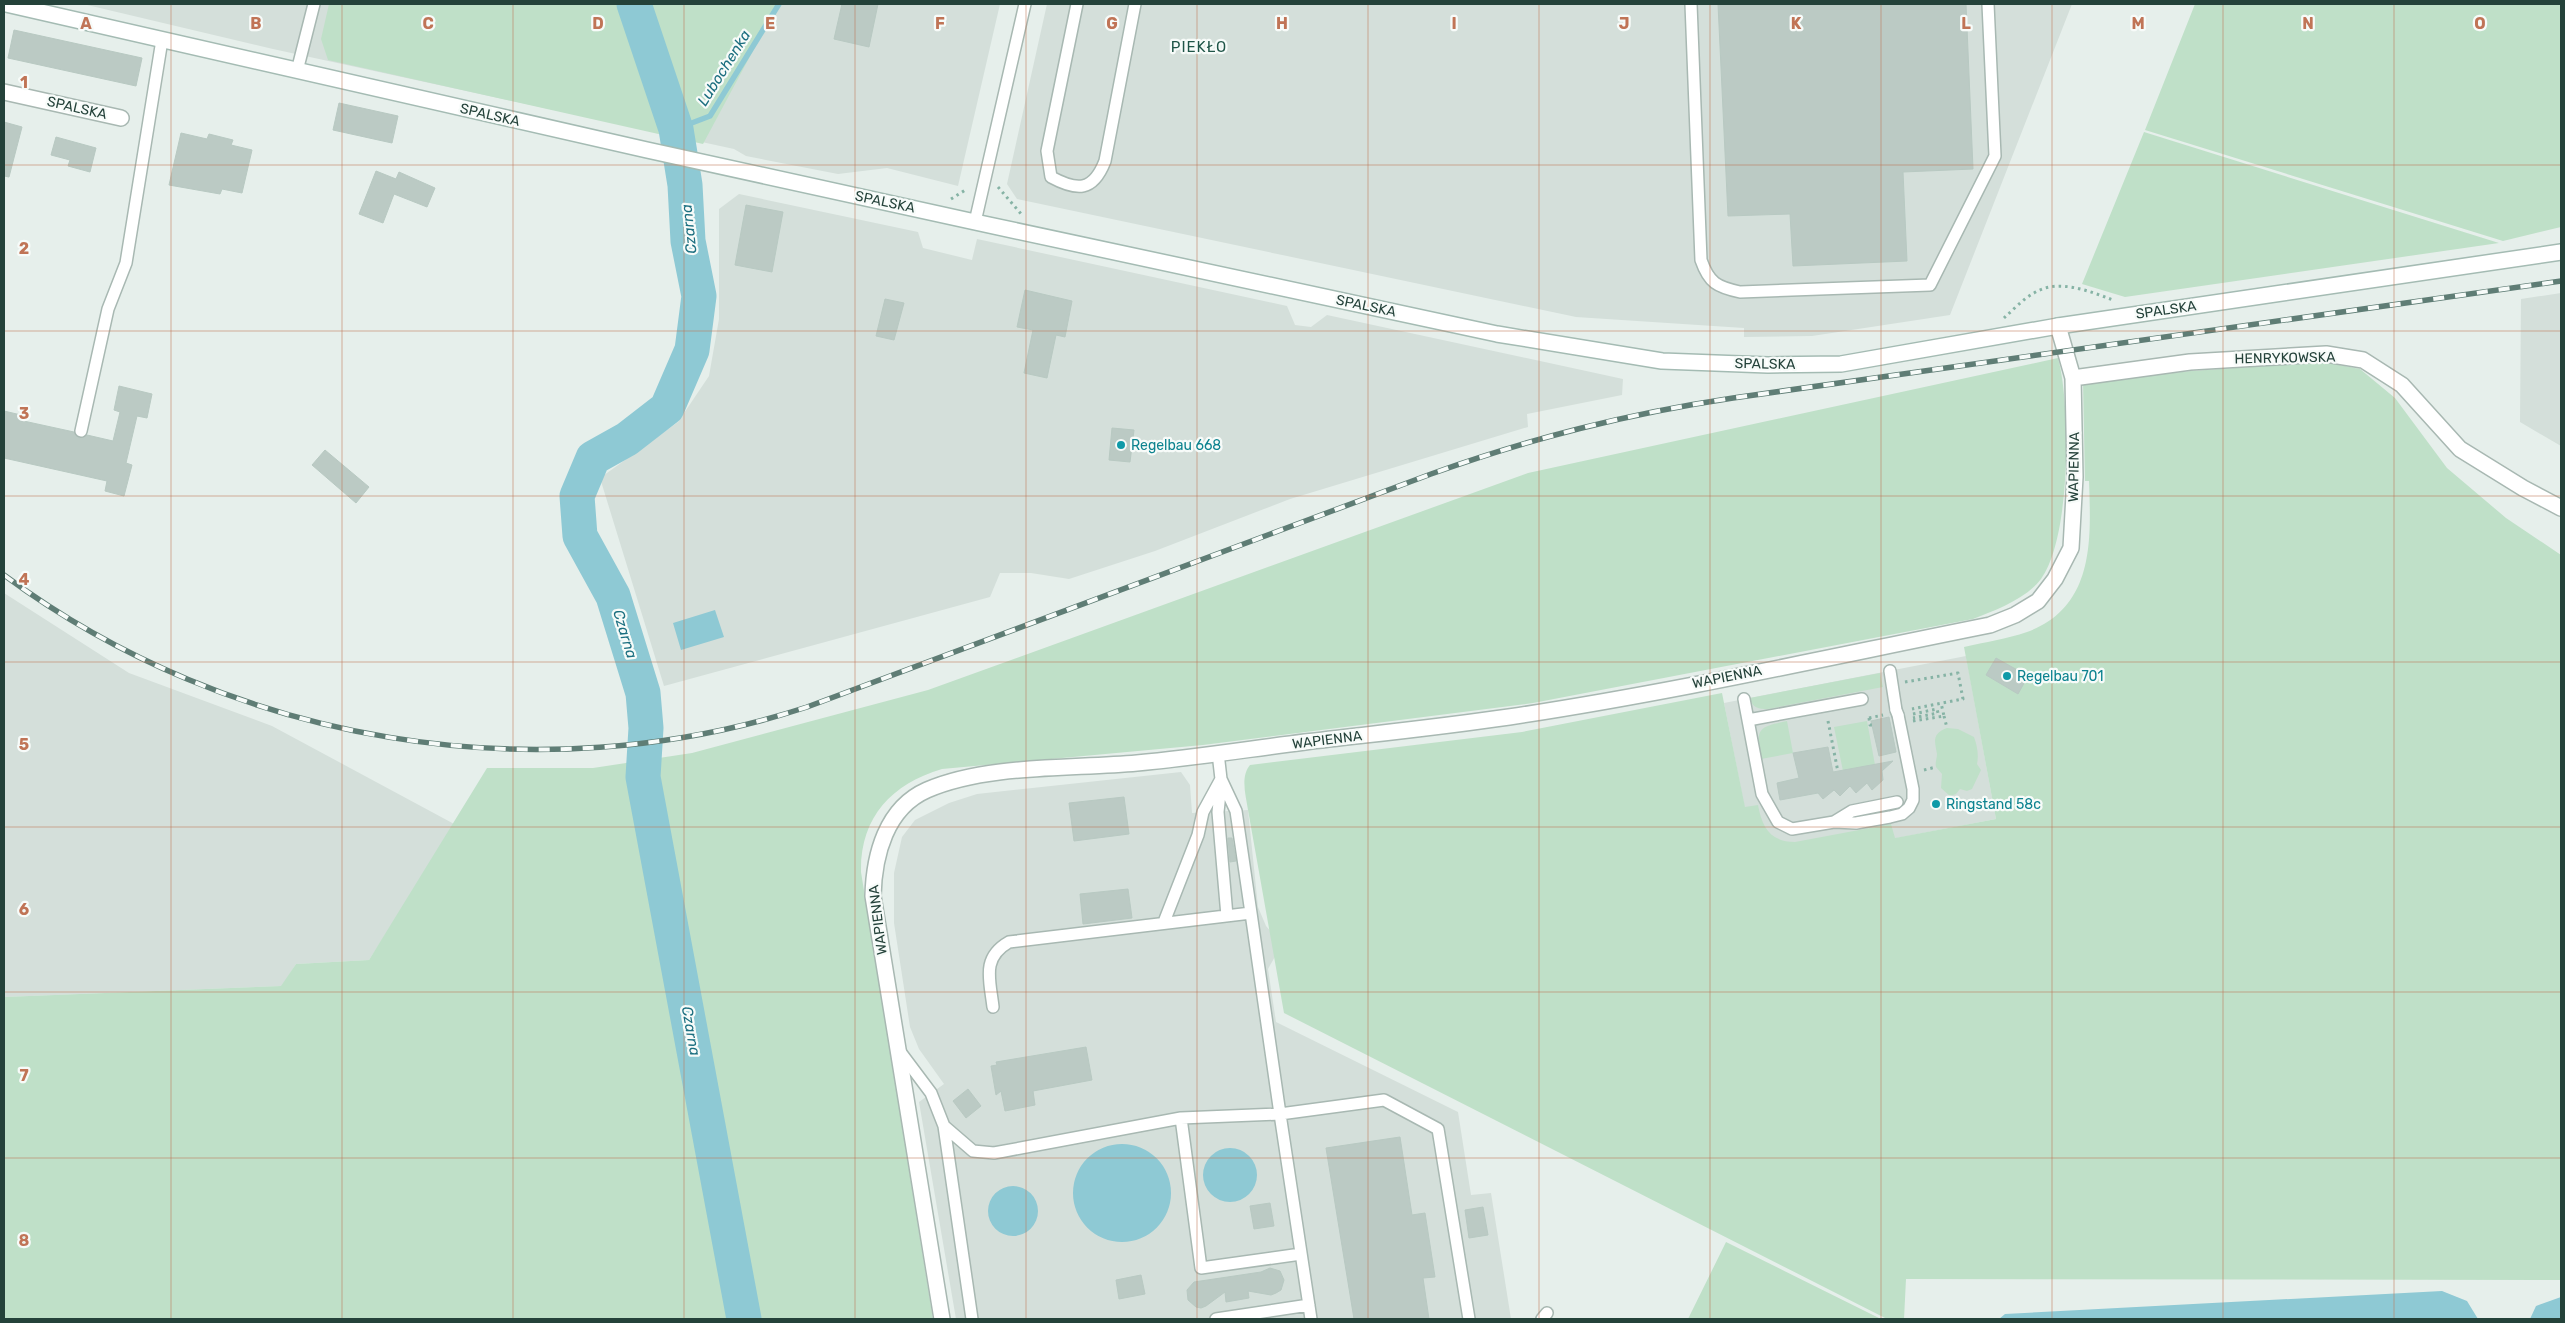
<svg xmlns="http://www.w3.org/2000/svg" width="2565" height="1323" viewBox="0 0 2565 1323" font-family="Rubik,sans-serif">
<rect width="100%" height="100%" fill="#e6efeb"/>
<path fill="#d4dfda" d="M83 4H1000L958 186 887 168 838 174 746 156 734 149 273 49Z
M1047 4H2072L1950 315 1812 336 1744 337V328L1576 317 1017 199 1007 184Z
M739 194 918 232 923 248 972 260 977 239 1287 306 1295 325 1311 327 1327 315 1623 379 1622 395 1527 414 1528 427 1290 499 1155 551 1069 579 1031 573H1000L990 597 664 686 600 478 678 422 709 376 719 319V209Z
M2561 293V446L2520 422 2521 299Z
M4 593 129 673 272 726 456 825 369 960 296 964 282 986 4 997Z
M1966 656 1996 819 1756 865 1724 703Z
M1181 772 1190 785 1192 813 1248 810 1258 907 1266 926 1282 944 1268 969 1276 1022 1458 1112 1471 1195 1491 1193 1511 1319H956L919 1102 944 1084 919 1049 910 1027 894 923V873L902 837 915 820 949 803 977 794Z"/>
<path fill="#bfe0c8" d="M329 4H778L703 144 328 60 321 39Z
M2195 4H2561V227L2503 241 2145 130Z
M2144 132 2499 243 2125 297 2082 284Z
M2058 358C2071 405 2071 538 2041 579 2026 599 1996 610 1973 619L1533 703 1203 745 942 769C891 784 860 818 861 872L933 1319H4V997L281 986 296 964 369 960 487 768H593L692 753 928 690 1528 473Z
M2324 362 2360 369 2395 398 2447 468 2506 518 2561 555V1280L1906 1279 1904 1319H1887L1284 1013 1248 810C1246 796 1240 777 1250 765L1522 732 1722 693 1745 807 1758 805C1762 827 1770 842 1795 842L1891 824 1895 838 1996 819 1964 647C1985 642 2007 639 2027 632 2095 607 2091 539 2089 481H2085L2083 383 2191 371Z
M1880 673 1883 687 1768 709C1759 709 1752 708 1750 698Z
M1787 721 1793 753 1761 759C1756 729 1757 727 1787 721Z
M1867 721 1875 765 1843 771 1834 727Z
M1947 728 1958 729 1974 737C1977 745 1979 755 1977 764L1981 770 1972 789 1967 791 1960 789 1956 794 1950 796 1941 788 1942 774 1936 767C1935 762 1937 758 1937 754 1935 742 1931 734 1947 728Z
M1726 1242 1881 1319H1688Z"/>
<path fill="#8ec9d4" d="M715 610 724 637 681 650 673 623Z
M1073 1193a49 49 0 1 1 98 0a49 49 0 1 1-98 0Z
M1203 1175a27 27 0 1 1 54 0a27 27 0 1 1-54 0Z
M988 1211a25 25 0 1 1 50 0a25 25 0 1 1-50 0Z
M2442 1291 2467 1301 2478 1319H1999L2005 1314Z
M2561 1297V1319H2530L2536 1306Z"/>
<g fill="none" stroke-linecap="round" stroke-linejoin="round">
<path stroke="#8ec9d4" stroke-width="5.5" d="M676 129 710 116 779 4"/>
<path stroke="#8ec9d4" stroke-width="35" d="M634 4 676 129 685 185 688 241 699 296 692 350 667 408 627 439 593 458 577 496 580 536 613 596 643 693 646 728 643 777 744 1319"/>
</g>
<path fill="#bbcac4" stroke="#b8c9c2" d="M842 4H878L869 47 834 39Z
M1718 4H1966L1973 169 1903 172 1907 261 1793 266 1790 214 1728 216Z
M14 30 142 58 136 86 8 58Z
M339 103 398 116 392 143 333 130Z
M4 122 22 127 9 177 4 176Z
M181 133 207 139 209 134 233 140 231 145 252 150 242 193 222 189 220 194 169 185Z
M56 137 96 148 90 172 68 166 70 160 51 155Z
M376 171 396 179 399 172 435 188 427 207 394 194 383 223 359 214Z
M746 205 783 212 772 272 735 265Z
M1025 290 1072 301 1065 337 1056 335 1047 378 1024 373 1033 330 1017 327Z
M885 299 904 303 894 340 876 336Z
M119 386 152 394 147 418 137 416 126 463 132 465 124 496 105 491 107 481 4 458V411L21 415 19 420 74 432 79 438 87 435 113 441 120 412 114 410Z
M1112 428 1134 430 1130 462 1109 460Z
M325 450 369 487 356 503 312 465Z
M1996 658 2028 676 2018 694 1986 675Z
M1889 717 1896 752 1879 756 1871 721Z
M1828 747 1833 772 1893 761 1882 771 1883 780 1872 790 1867 783 1856 793 1850 786 1840 796 1834 790 1823 799 1818 793 1780 800 1777 783 1799 778 1793 753Z
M1124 797 1129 834 1074 841 1069 803Z
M1228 838H1232L1236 861 1230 862Z
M1128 889 1132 918 1083 924 1080 894Z
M1086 1047 1092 1080 1033 1091 1035 1105 1005 1111 1001 1091 996 1095 991 1066 997 1065 996 1062Z
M968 1089 981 1106 966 1118 953 1101Z
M1400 1137 1412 1215 1425 1213 1435 1277 1423 1278 1429 1319H1354L1326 1148Z
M1270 1203 1274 1226 1254 1229 1250 1206Z
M1483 1207 1488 1235 1469 1238 1465 1210Z
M1270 1268 1280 1271 1284 1280 1281 1290 1276 1293 1271 1295 1248 1291 1249 1298 1226 1302 1225 1292 1206 1306 1201 1308 1196 1307 1188 1300 1187 1290 1194 1282 1261 1272Z
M1141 1275 1145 1294 1119 1299 1116 1280Z"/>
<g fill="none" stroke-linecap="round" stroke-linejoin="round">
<defs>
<path id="lane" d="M1077 4 1047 151 1051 177C1077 191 1093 192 1105 161L1135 4
M1691 4 1701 260C1709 283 1717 287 1740 292L1930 285 1995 156 1988 4
M297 71 314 4
M975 222 1025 4
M81 431 108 309 126 263 162 40
M1890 671 1896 710
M1744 699 1762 794 1778 822 1792 829 1834 822 1856 823 1890 817 1902 814 1909 808 1913 800V789L1898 715
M1748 720 1862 699
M1218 753 1221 779 1236 811 1251 913
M1221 784 1218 812 1227 916
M1834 822 1852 811 1897 802
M1164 922 1198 835 1203 812 1221 779
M993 1007C990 980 981 958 1009 942L1251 913 1280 1114 1384 1100 1438 1129 1469 1319
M898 1049 931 1093 944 1126 972 1319
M1181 1118 1201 1268 1301 1254
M944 1126 973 1151 994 1153 1181 1118 1280 1114 1311 1319
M1216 1319 1309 1305
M1542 1319 1547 1313"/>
<path id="street" d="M4 92 121 118
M2058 326 2073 378 2190 362 2326 354 2363 360 2402 385 2460 449 2523 488 2561 508
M942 1319 873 896C874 855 886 808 927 790 987 764 1072 769 1137 763 1193 758 1249 749 1305 742 1372 734 1441 727 1509 717 1670 693 1830 657 1990 625L2015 615 2038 601 2055 579 2071 548 2075 477 2073 378"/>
<path id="secondary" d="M6 4 647 150 975 222 1497 334 1662 361 1768 365 1841 364 2058 326 2561 252"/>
</defs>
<use href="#lane" stroke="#a8b8b2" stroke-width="14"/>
<use href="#street" stroke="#a8b8b2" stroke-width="18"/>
<use href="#secondary" stroke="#a4bbb3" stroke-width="18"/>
<path stroke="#86b3a5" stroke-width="3" stroke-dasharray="2.5 4" stroke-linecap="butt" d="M998 187 1022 215
M951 199 967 189
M2004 318C2013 310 2023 299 2034 293 2058 278 2089 291 2113 300
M1905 682 1958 673 1963 699 1912 709
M1913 714 1937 709 1938 713 1913 718
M1944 716 1947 728
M1869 718 1883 715
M1869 718 1870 725H1872
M1828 721 1838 772
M1913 721 1944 716 1941 703
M1924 770 1936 767"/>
<use href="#lane" stroke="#fff" stroke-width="11"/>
<use href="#street" stroke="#fff" stroke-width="15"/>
<use href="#secondary" stroke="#fff" stroke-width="15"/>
<defs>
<path id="rail" d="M4 575C232 744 537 795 807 707L1431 474C1532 438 1626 414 1733 398L2561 281"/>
</defs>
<use href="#rail" stroke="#5f7d75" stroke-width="5.5"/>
<use href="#rail" stroke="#f7fbf9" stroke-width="4" stroke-dasharray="11" stroke-linecap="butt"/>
<defs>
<path id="lane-bridge" d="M1896 710 1898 715"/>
</defs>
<use href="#lane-bridge" stroke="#a8b8b2" stroke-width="14" stroke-linecap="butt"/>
<use href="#lane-bridge" stroke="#fff" stroke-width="11"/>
</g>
<path fill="none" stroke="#c07456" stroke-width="1" stroke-opacity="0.55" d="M171 4V1319M342 4V1319M513 4V1319M684 4V1319M855 4V1319M1026 4V1319M1197 4V1319M1368 4V1319M1539 4V1319M1710 4V1319M1881 4V1319M2052 4V1319M2223 4V1319M2394 4V1319M4 165H2561M4 331H2561M4 496H2561M4 662H2561M4 827H2561M4 992H2561M4 1158H2561"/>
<g fill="#0f9aa8" stroke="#f7fbf9" stroke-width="2">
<circle cx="1121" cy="445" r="5"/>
<circle cx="2007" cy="676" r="5"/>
<circle cx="1936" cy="804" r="5"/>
</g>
<g text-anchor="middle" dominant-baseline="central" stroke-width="4.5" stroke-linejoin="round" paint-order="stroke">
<g font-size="14" fill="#24423a" stroke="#f7fbf9">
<text transform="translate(77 108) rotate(13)">SPALSKA</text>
<text transform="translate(490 115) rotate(13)">SPALSKA</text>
<text transform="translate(885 202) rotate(12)">SPALSKA</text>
<text transform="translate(1366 306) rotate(12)">SPALSKA</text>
<text transform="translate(2166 310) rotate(-8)">SPALSKA</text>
<text transform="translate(2285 358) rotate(-1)">HENRYKOWSKA</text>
<text transform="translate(1765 364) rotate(1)">SPALSKA</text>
<text transform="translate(2074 467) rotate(-89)">WAPIENNA</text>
<text transform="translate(1727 677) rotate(-11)">WAPIENNA</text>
<text transform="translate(1327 740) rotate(-7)">WAPIENNA</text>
<text transform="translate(878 920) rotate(-97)">WAPIENNA</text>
</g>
<g font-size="14" fill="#0d838f" stroke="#f7fbf9" text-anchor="start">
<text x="1131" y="445">Regelbau 668</text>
<text x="2017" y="676">Regelbau 701</text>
<text x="1946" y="804">Ringstand 58c</text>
</g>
<g font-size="15" letter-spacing="1" fill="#1f5548" stroke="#f7fbf9">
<text x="1199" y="47">PIEKŁO</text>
</g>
<g font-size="15" font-style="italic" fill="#1c6f80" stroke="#f7fbf9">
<text transform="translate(724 68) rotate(-58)">Lubochenka</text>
<text transform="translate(689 229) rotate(-96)">Czarna</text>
<text transform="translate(625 634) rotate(73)">Czarna</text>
<text transform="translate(691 1031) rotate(80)">Czarna</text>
</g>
</g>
<g font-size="16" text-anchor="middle" font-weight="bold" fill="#c07456" stroke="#f7fbf9" stroke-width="4.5" stroke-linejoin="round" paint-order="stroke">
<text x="86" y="29">A</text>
<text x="256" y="29">B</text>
<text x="428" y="29">C</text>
<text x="598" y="29">D</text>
<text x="770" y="29">E</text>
<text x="940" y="29">F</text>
<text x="1112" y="29">G</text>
<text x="1282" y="29">H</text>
<text x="1454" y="29">I</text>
<text x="1624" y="29">J</text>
<text x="1796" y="29">K</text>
<text x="1966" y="29">L</text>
<text x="2138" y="29">M</text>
<text x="2308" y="29">N</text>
<text x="2480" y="29">O</text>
<text x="24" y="88">1</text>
<text x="24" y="254">2</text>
<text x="24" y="419">3</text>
<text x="24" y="585">4</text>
<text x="24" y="750">5</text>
<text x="24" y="915">6</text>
<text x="24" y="1081">7</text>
<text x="24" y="1246">8</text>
</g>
<rect width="2565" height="1323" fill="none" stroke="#24423a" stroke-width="10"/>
</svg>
